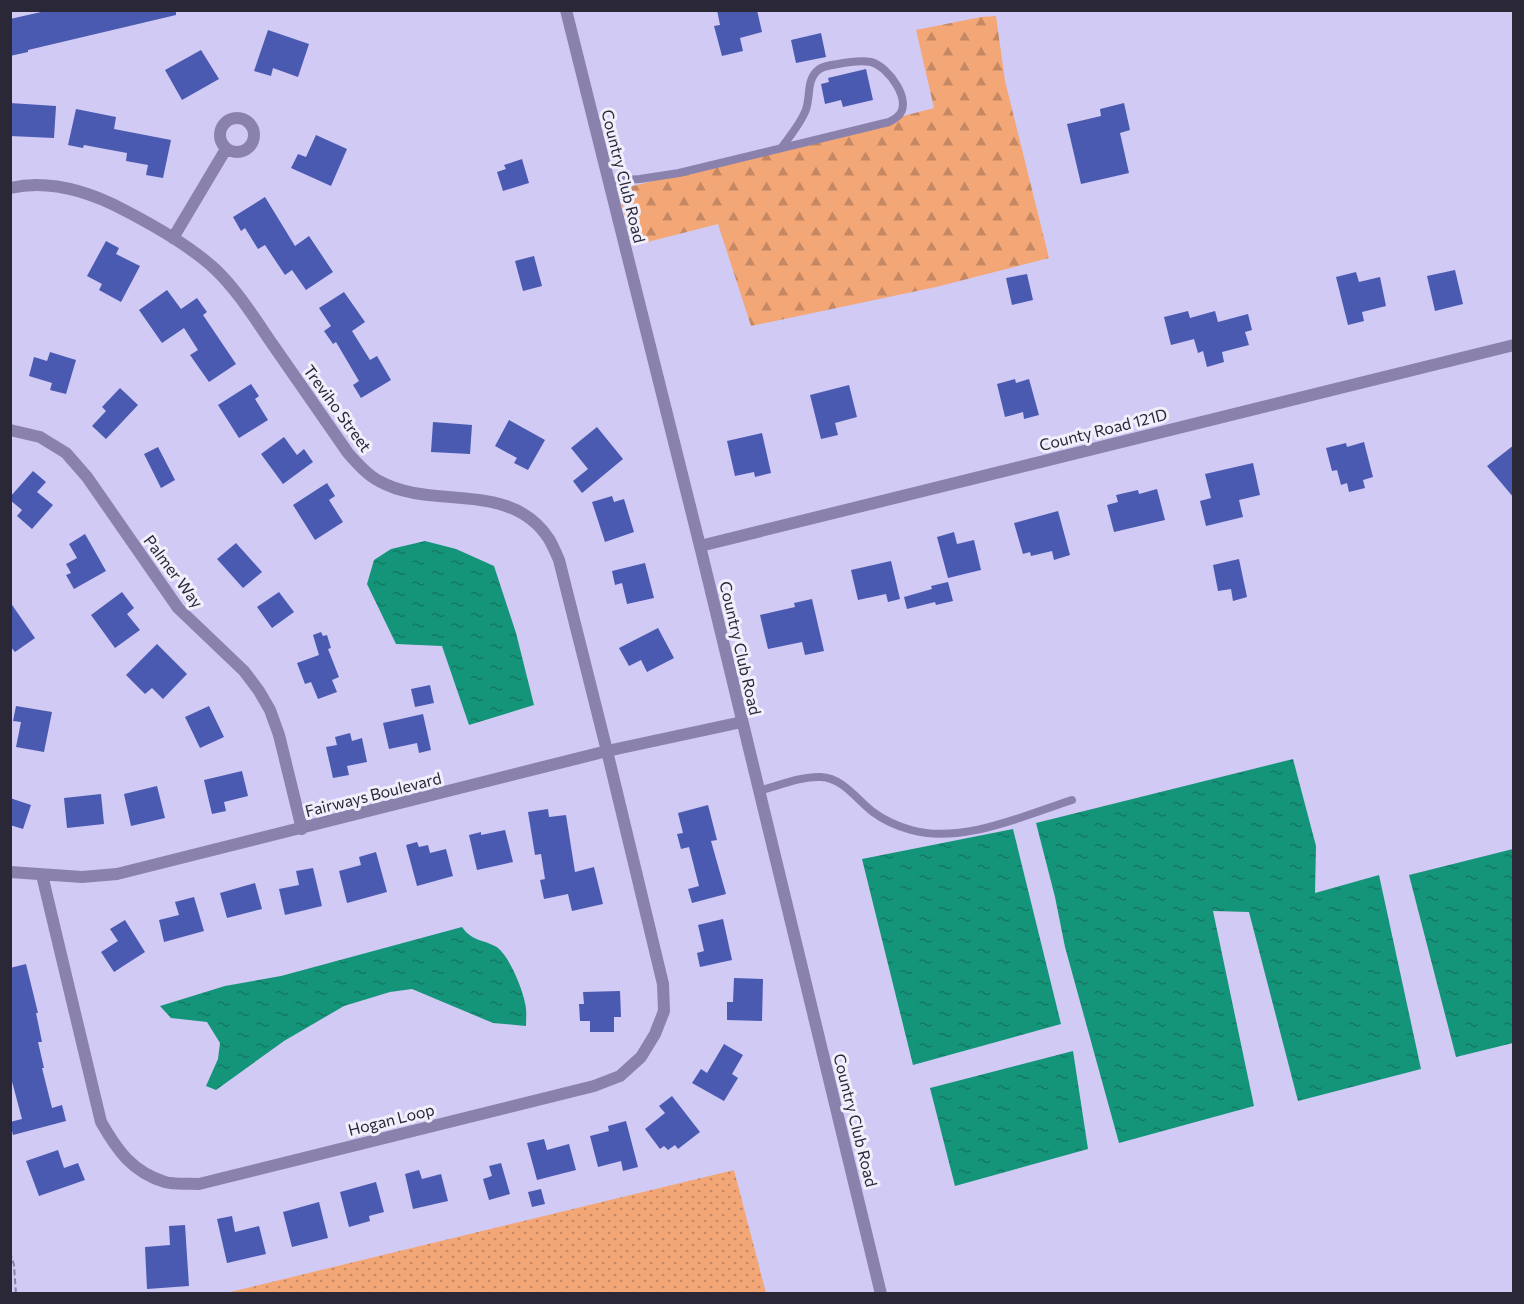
<svg xmlns="http://www.w3.org/2000/svg" width="1524" height="1304" viewBox="0 0 1524 1304" font-family="Commissioner,sans-serif">
<defs>
<pattern id="grass-dots" width="8" height="8" patternUnits="userSpaceOnUse" patternTransform="scale(1.5)"><rect width="8" height="8" fill="#f3a777"/><path d="M2 2h.1M6 6h.1" fill="none" stroke="#c58862" stroke-width="1.8" stroke-linecap="round"/></pattern>
<pattern id="forest-firs" width="22" height="20" patternUnits="userSpaceOnUse" patternTransform="scale(1.5)"><rect width="22" height="20" fill="#f3a777"/><path d="M5 1l3.5 6h-7zM16 11l3.5 6h-7z" fill="#c58862"/></pattern>
<pattern id="water-ripples" width="26" height="14" patternUnits="userSpaceOnUse" patternTransform="scale(1.5)"><rect width="26" height="14" fill="#149479"/><path d="M2 4q2-2 4 0t4 0M15 11q2-2 4 0t4 0" fill="none" stroke="#137964"/></pattern>
</defs>
<rect width="100%" height="100%" fill="#d1caf4"/>
<path fill="url(#grass-dots)" d="M734 1170 766 1293H226Z"/>
<path fill="url(#forest-firs)" d="M996 16 1005 81 1049 258 936 287 751 326 718 224 632 246 618 190 934 108 916 30 981 17Z"/>
<path fill="url(#water-ripples)" d="M425 541 456 549 494 566 516 633 534 705 469 725 442 646 396 644 367 584 374 560 391 549Z
M1293 759 1316 846 1315 893 1379 875 1421 1069 1298 1101 1249 912 1213 911 1254 1106 1119 1143 1065 947 1055 897 1036 823Z
M1013 829 1061 1024 913 1065 862 859Z
M1513 849V1043L1456 1057 1409 875Z
M462 927C472 942 487 940 498 948 510 958 522 988 525 1003 527 1010 526 1019 526 1026L493 1023 412 989 390 992 344 1006 284 1041 216 1090 206 1086 218 1059 220 1043 207 1022 171 1018 160 1006 225 986 281 976Z
M1073 1051 1088 1149 955 1186 930 1088Z"/>
<path fill="#4a5ab1" d="M50 10H176V15L28 50V52L10 56V19Z
M717 10H757L762 32 740 38 743 51 722 56 714 26 720 25Z
M268 30 309 44 298 77 273 68 271 76 254 71Z
M821 33 826 57 796 63 791 40Z
M201 50 219 79 182 100 165 70Z
M866 69 873 100 843 107 841 100 825 104 821 84 829 82 828 78Z
M10 103 56 106 54 138 10 136Z
M1124 103 1130 130 1120 133 1129 173 1081 184 1067 124 1101 116 1100 109Z
M76 109 116 117 114 129 171 140 163 178 146 175 148 165 126 161 127 153 84 145 83 148 68 145Z
M316 135 347 149 331 186 291 168 298 154 306 157Z
M522 159 529 183 503 191 497 172 506 169 504 165Z
M265 197 295 246 309 236 333 272 306 290 292 270 285 275 265 245 258 249 245 228 241 231 233 217Z
M106 241 119 248 116 254 140 266 121 302 99 290 102 284 87 276Z
M534 256 542 286 523 291 515 261Z
M1455 270 1463 304 1435 311 1427 276Z
M1356 272 1359 282 1380 277 1386 306 1362 312 1364 321 1348 325 1336 277Z
M1027 274 1033 300 1012 305 1006 278Z
M167 290 181 309 197 298 207 312 203 315 236 364 209 382 190 355 198 350 184 328 162 343 139 310Z
M344 292 365 322 352 331 370 360 377 356 391 380 361 398 353 385 359 381 336 342 333 344 324 331 331 326 319 308Z
M1188 311 1190 318 1215 311 1218 322 1248 314 1252 330 1245 332 1249 345 1222 352 1224 362 1207 367 1203 351 1198 353 1194 339 1171 345 1164 317Z
M50 352 76 360 66 394 50 390 52 383 29 376 34 357 47 361Z
M1015 379 1016 383 1029 379 1039 415 1024 419 1023 412 1005 417 997 384Z
M251 384 259 396 255 399 268 420 239 438 218 405Z
M849 385 857 417 835 423 838 435 821 439 810 395Z
M120 388 138 405 106 439 92 426 106 411 102 407Z
M509 420 545 440 528 470 514 463 517 458 495 446Z
M433 422 472 425 470 454 431 452Z
M597 427 623 459 582 493 573 481 588 469 571 448Z
M762 433 771 473 755 477 754 472 735 476 727 441Z
M284 437 297 455 304 449 313 462 283 484 261 454Z
M1364 442 1373 477 1363 480 1365 488 1349 492 1347 483 1341 485 1337 470 1332 471 1326 448 1346 443 1347 447Z
M1514 445V498L1487 466Z
M158 447 175 480 161 488 144 454Z
M1253 463 1260 495 1239 500 1243 517 1206 526 1200 501 1211 498 1205 474Z
M33 471 46 482 37 492 53 505 32 529 17 516 22 510 10 500V497Z
M327 483 335 496 329 500 343 522 315 540 293 505Z
M1157 489 1165 520 1114 532 1107 505 1118 502 1116 495 1138 490 1139 494Z
M612 496 614 502 624 499 634 532 605 542 592 502Z
M1058 511 1070 555 1054 560 1052 551 1031 556 1030 552 1023 554 1014 523Z
M954 532 957 544 974 540 981 570 948 578 937 537Z
M85 534 106 571 74 589 66 575 71 573 66 564 77 558 69 544Z
M236 543 262 572 243 588 217 559Z
M1239 559 1247 597 1233 601 1231 589 1218 591 1213 565Z
M891 561 900 599 888 602 886 594 858 600 851 570Z
M645 563 654 598 627 604 622 583 615 585 612 571Z
M948 582 953 601 936 605 935 602 907 609 904 597 932 589 931 586Z
M122 592 134 608 127 614 140 630 115 648 91 615Z
M279 592 294 612 272 628 257 607Z
M812 599 824 651 805 655 802 642 768 649 760 615 795 607 794 603Z
M10 602 35 638 15 652 10 646Z
M658 628 674 658 647 672 641 660 629 666 619 648Z
M321 632 323 636 327 635 331 648 328 649 339 677 332 680 337 692 318 699 311 682 305 684 297 663 319 655 313 635Z
M157 644 187 674 163 699 152 688 145 694 126 675Z
M430 685 434 703 415 707 411 689Z
M16 706 52 712 44 752 16 747 21 722 13 721Z
M209 706 224 737 200 748 185 717Z
M423 714 431 750 419 753 417 743 389 749 383 723Z
M350 733 352 741 362 738 367 762 347 766 349 775 333 778 326 747 337 745 335 737Z
M242 771 248 796 224 802 226 811 212 814 204 780Z
M157 786 165 818 131 826 124 794Z
M101 794 104 824 67 828 64 798Z
M10 798 31 805 23 829 10 825Z
M708 805 717 840 711 841 726 894 692 903 688 889 699 886 689 847 681 849 677 834 683 833 678 813Z
M548 809 549 817 566 815 575 872 594 867 603 904 572 911 568 894 544 899 540 880 545 879 541 854 535 855 528 812Z
M505 830 513 862 477 870 469 835 481 832V835Z
M417 842 419 847 428 845 430 853 446 849 453 876 417 886 406 845Z
M376 852 387 892 347 903 339 871 361 865 359 857Z
M313 868 322 906 285 915 279 889 299 885 296 871Z
M255 883 262 909 227 918 220 893Z
M194 897 204 931 164 942 159 920 179 915 175 902Z
M723 919 732 960 700 967 697 953 704 951 698 925Z
M125 920 145 952 114 972 101 952 118 941 110 929Z
M26 964 38 1013H36L42 1042H38L44 1068H42L52 1108 62 1105 66 1121 13 1135 10 1122 22 1119 10 1074V968Z
M734 978 763 979 762 1021 727 1020V1002H733Z
M620 991 621 1017H614V1032H590V1021H580L579 1004H584L583 992Z
M724 1044 743 1055 732 1074 738 1078 724 1101 692 1083 701 1069 707 1073Z
M672 1096 700 1132 678 1149 675 1145 668 1150 664 1146 660 1149 645 1129 665 1113 659 1106Z
M626 1121 638 1167 623 1171 621 1161 598 1167 590 1136 609 1131 608 1126Z
M544 1139 547 1150 569 1144 576 1170 537 1180 527 1143Z
M58 1150 64 1168 78 1163 85 1180 39 1196 26 1161Z
M501 1163 510 1194 489 1200 483 1179 492 1176 489 1166Z
M419 1170 422 1179 441 1174 448 1201 413 1209 405 1174Z
M376 1182 384 1212 369 1216 370 1221 349 1227 340 1192Z
M541 1189 545 1204 532 1207 528 1192Z
M319 1202 328 1238 292 1247 283 1212Z
M232 1216 235 1232 259 1226 266 1254 227 1263 217 1219Z
M185 1225 189 1286 147 1289 145 1247 170 1245 169 1226Z"/>
<g fill="none" stroke-linecap="round" stroke-linejoin="round">
<path stroke="#8a85a4" stroke-width="2" stroke-dasharray="6 3" stroke-linecap="butt" d="M10 1252 14 1265 16 1294"/>
<path stroke="#8a82ac" stroke-width="8" d="M609 181 640 179 679 173 889 122C892 120 895 119 897 117 915 103 888 66 871 62 861 60 848 62 838 64 831 65 821 66 816 72 806 83 811 99 805 112 800 124 790 136 782 147
M758 791C778 786 801 776 821 777 843 778 857 800 873 812 885 821 897 826 911 830 962 844 1023 816 1072 800"/>
<path stroke="#8a82ac" stroke-width="12" d="M220 135a17 17 0 1 1 34 0a17 17 0 1 1-34 0Z
M10 188C50 179 90 192 124 210 155 226 189 245 215 269 238 291 255 319 273 345 298 381 323 417 348 453 357 463 367 475 379 481 432 511 510 479 549 539 553 546 556 553 559 560L607 751 663 984 664 1011 655 1034 641 1057 620 1076 594 1086 199 1184C188 1183 175 1185 165 1182 132 1172 117 1150 101 1122L42 875
M173 238 226 149
M10 430 40 437 66 453 87 477 178 608 244 671 259 691 270 710 279 735 302 829
M700 546 1514 345
M10 872 82 877 117 874 607 751 742 722"/>
<path stroke="#8a82ac" stroke-width="12" d="M566 10 700 546 881 1294"/>
</g>
<g text-anchor="middle" dominant-baseline="central" stroke-width="6" stroke-linejoin="round" paint-order="stroke">
<g font-size="16" fill="#2a2737" stroke="#f1effc">
<text transform="translate(624 176) rotate(76)">Country Club Road</text>
<text transform="translate(338 408) rotate(54)">Treviho Street</text>
<text transform="translate(1103 429) rotate(-14)">County Road 121D</text>
<text transform="translate(174 571) rotate(53)">Palmer Way</text>
<text transform="translate(741 648) rotate(77)">Country Club Road</text>
<text transform="translate(373 794) rotate(-14)">Fairways Boulevard</text>
<text transform="translate(391 1119) rotate(-14)">Hogan Loop</text>
<text transform="translate(856 1120) rotate(76)">Country Club Road</text>
</g>
</g>
<rect width="1524" height="1304" fill="none" stroke="#2a2737" stroke-width="24"/>
</svg>
